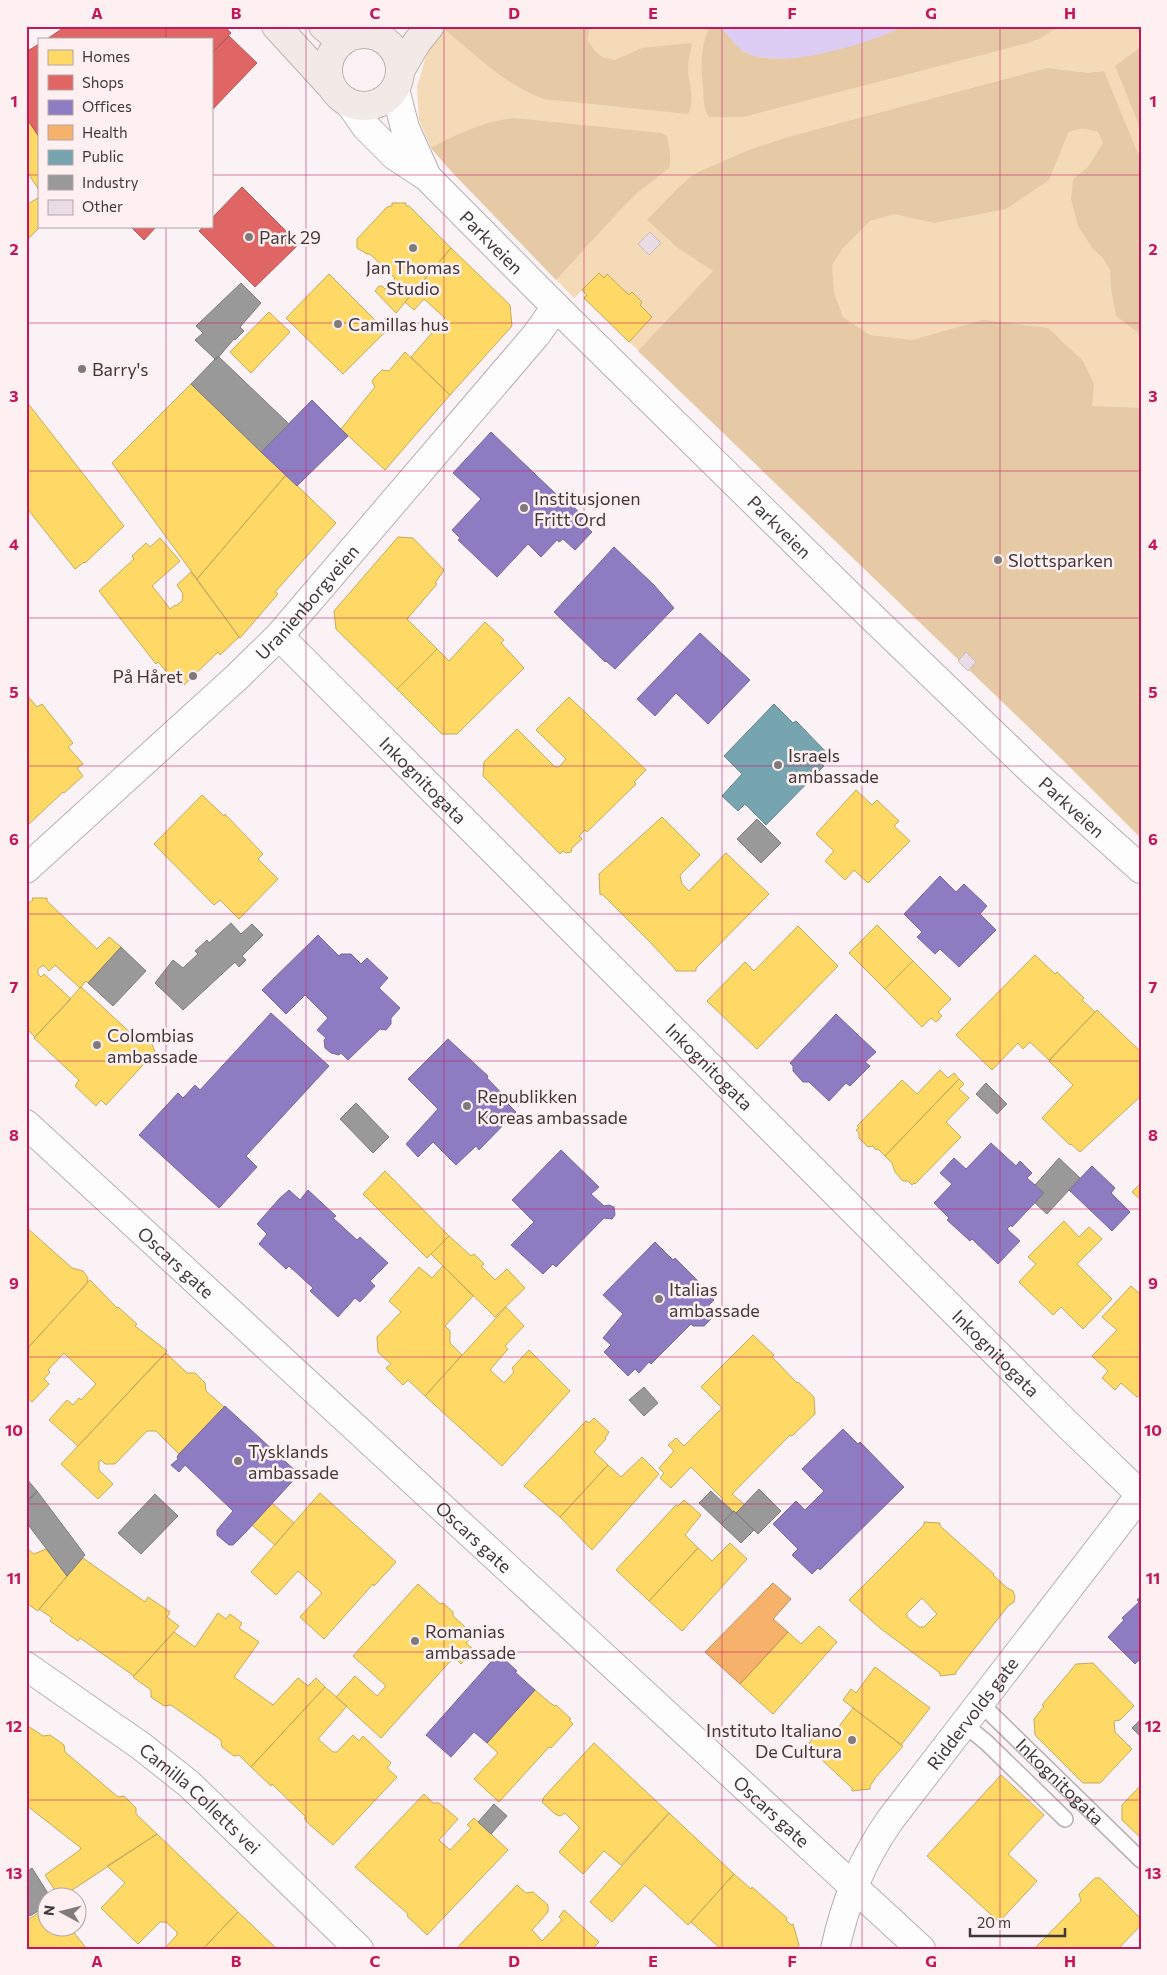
<svg xmlns="http://www.w3.org/2000/svg" width="1167" height="1975" viewBox="0 0 1167 1975" font-family="Commissioner,sans-serif">
<rect width="100%" height="100%" fill="#faf2f4"/>
<path fill="#f4dab6" d="M447 26H1141V838L1071 768 584 298 586 295 583 290 574 298 451 171 431 148 419 120 417 87 427 53Z"/>
<path fill="#e5caa5" d="M447 26H589L588 41 595 51 602 57 615 60 642 48 692 43C691 51 688 59 688 67 688 83 696 99 688 114L544 99C506 86 475 54 444 29Z
M710 26 719 27 726 33 744 52 760 58 781 59 814 55 905 26H1059L1041 38 1028 43 743 117H709C703 107 704 99 703 87 701 65 700 47 710 26Z
M1141 47V130L1115 66Z
M1047 68 1088 73 1104 71 1141 161V335L1116 316 1111 288 1110 270 1103 258 1093 249 1078 226 1071 199 1073 179 1088 167 1103 143 1098 132C1086 128 1079 127 1068 133L1049 180 1006 209 934 223 894 214 870 221 842 249 832 265 834 293 843 317 870 335 912 340 983 320 1048 328 1083 361 1094 384 1092 406 1141 408V838L1071 768 638 351 713 271 678 248 647 220 678 188 690 177 700 171 754 148 788 137Z
M514 118 661 133 667 136C669 146 672 159 669 168L637 193 622 208 556 280 451 171 431 148C457 134 484 121 514 118Z"/>
<path fill="#ddcdf5" d="M717 26H905C870 43 780 72 745 52 734 46 728 32 717 26Z"/>
<path fill="#ffd966" stroke="#c6a959" fill-rule="evenodd" d="M26 117 39 137V190L26 170Z
M39 195V226H41L26 241V205L38 198Z
M392 203H406V206H409L451 248 396 313 375 291 379 286H382L385 289 395 278 370 254H367L357 248V239L387 207 392 206Z
M451 248 510 305 512 326 450 395 411 357 445 318 424 299 414 310 405 302Z
M599 273 604 278 607 274 629 295 632 292 642 302 640 305 652 317 629 342 584 298 587 295 582 290Z
M329 274 386 331 343 374 286 318Z
M269 312 290 332 251 373 230 352Z
M405 352 450 395 385 470 341 429 375 387 372 382 374 378 382 370 389 371Z
M191 384 286 475 197 579 112 463Z
M26 401 124 526 85 563 84 562 75 569 26 507Z
M286 475 336 523 275 592 278 594 240 638 197 579Z
M398 537 413 538 444 570 435 583 437 584 407 619 437 649 397 689 336 629 334 611Z
M160 538 180 561 152 586 161 597 170 609 175 605 176 606 182 601 183 594 177 585 191 572 239 637 220 655 218 652 184 685 177 676 173 679 158 662 156 664 99 591 134 559 132 556 146 543 150 547Z
M485 622 504 640 501 643 524 668 457 734H442L397 689 437 649 449 661Z
M26 694 37 707 42 704 73 743 68 747 83 764 77 768 83 776 64 793 63 792 29 824 26 821Z
M569 697 646 770 634 782 636 784 587 832 585 830 579 836 582 839 572 848 571 852 566 853 563 851 560 854 483 776 484 762 517 729 555 767H559L566 759 536 730Z
M856 790 872 805 877 800 899 821 894 826 910 841 868 883 854 870 845 880 825 861 834 851 816 834Z
M202 795 224 816 225 814 263 854 258 859 278 879 239 919 220 900 214 905 154 844Z
M662 817 700 855 680 875 682 884 689 891 726 853 769 894 696 968V971H676L675 969 649 941 602 894 600 895 599 874Z
M32 898H47V901L97 949 109 937 121 947 88 983 86 981 80 988 55 965 49 971 43 965 38 969V974L41 977 44 974 71 999 35 1037 26 1028V905L33 900Z
M877 925 913 961 885 989 849 953Z
M798 926 838 966 757 1049 707 1001 745 962 754 971Z
M1035 955 1055 974 1057 972 1084 998 1082 1000 1095 1012 1049 1060 1030 1042 1023 1049 1018 1043 992 1070 956 1035Z
M913 961 951 999 938 1012 942 1016 936 1022 931 1018 922 1027 885 989Z
M81 987 136 1038 144 1036 150 1039 155 1052 106 1105 101 1100 96 1106 75 1086 79 1080 34 1038Z
M1097 1010 1141 1052V1096L1080 1152 1071 1144 1070 1145 1042 1118 1073 1085 1049 1061Z
M940 1070 948 1078 954 1073 959 1079 885 1156 878 1149 876 1150 873 1146 868 1147 859 1138V1133L856 1130 859 1128 857 1126 902 1080 917 1094Z
M959 1079 964 1084 959 1089 969 1098 946 1122 961 1137 915 1184 914 1183 912 1185 908 1181H903L895 1172 892 1163 885 1156Z
M385 1171 449 1236 427 1258 363 1194Z
M1141 1183V1200L1132 1192Z
M1064 1221 1079 1237 1089 1227 1102 1239 1077 1264 1112 1299 1083 1329 1061 1307 1053 1315 1019 1282 1036 1264 1028 1257Z
M26 1227 72 1268 83 1271 88 1278 87 1283 26 1350Z
M449 1236 471 1256 474 1254 484 1264 481 1266 495 1280 507 1269 525 1288 495 1317 431 1254Z
M443 1266 473 1296 445 1326 450 1331V1343L462 1355 425 1396 408 1380 403 1385 386 1368 391 1364 378 1352 377 1337 401 1312 389 1301 419 1267 432 1278Z
M90 1280 117 1308 118 1307 137 1324 135 1326 167 1351 78 1446 49 1420 67 1400 73 1405 79 1398 81 1400 96 1384 64 1353 48 1370 50 1372 44 1379 49 1384 32 1402 26 1397V1350Z
M1131 1286 1141 1295V1394L1137 1397 1121 1383 1115 1390 1102 1378 1108 1371 1092 1356 1117 1330 1102 1317Z
M506 1307 524 1326 505 1346 508 1349 490 1370 504 1383 514 1372 512 1368 529 1350 570 1391 502 1466 425 1396Z
M753 1335 774 1355 772 1357 797 1383 798 1382 814 1397 815 1414 792 1436 790 1435 732 1494 745 1505 736 1513 722 1501 723 1499 691 1467 671 1488 660 1478 664 1473 659 1468 674 1451 668 1445 676 1438 684 1446 722 1408 701 1387Z
M166 1353 187 1373H195L205 1383 206 1391 224 1407 179 1454 156 1431H147L115 1464H105L101 1460 99 1461V1470L113 1484 98 1499 61 1464Z
M594 1418 609 1432 605 1438 606 1439 594 1452 608 1465 560 1517 524 1486 586 1421 589 1423Z
M642 1457 659 1474 592 1550 560 1517 608 1465 621 1477Z
M320 1493 396 1562 374 1586 373 1584 324 1639 300 1617 322 1593 298 1571 276 1595 251 1572Z
M684 1500 701 1515 685 1535 698 1548 649 1601 616 1570 676 1505 678 1506Z
M272 1503 294 1523 275 1545 252 1525Z
M924 1522 940 1523V1526L994 1574 993 1575 1007 1588 1013 1591 1015 1597 1014 1602 1008 1606 956 1672V1674L940 1676V1673L880 1628 849 1600 924 1525ZM922 1598 937 1614 924 1627H919L907 1617V1613Z
M730 1543 747 1559 682 1631 649 1601 698 1548 712 1561Z
M26 1548 34 1554 46 1549 67 1576 38 1611 26 1603Z
M83 1558 145 1602 148 1597 170 1612 167 1617 179 1626 134 1676 80 1638 78 1641 50 1621 52 1618 39 1609Z
M418 1584 440 1604 443 1603 453 1612V1616L474 1635 466 1643 474 1650 461 1664 454 1657 381 1738 336 1697 355 1676 377 1696 386 1686 353 1656Z
M218 1613 226 1619 230 1614 242 1623 239 1628 259 1642 234 1677 273 1705 298 1678 308 1686 316 1678 325 1687 251 1767 239 1755 234 1756 222 1747 221 1740 171 1705 164 1706 151 1697V1690L133 1677 174 1632 195 1647Z
M819 1626 837 1642 773 1714 740 1684 788 1632 801 1644Z
M1093 1663 1134 1706 1120 1720 1114 1721 1115 1732 1132 1749 1100 1783H1083L1035 1735 1034 1719 1044 1706 1042 1705 1076 1664Z
M875 1667 930 1708 901 1745 843 1700 851 1689 856 1693Z
M325 1687 347 1706 318 1739 333 1752H337L353 1735 359 1741 363 1736 391 1763 387 1768 397 1777 333 1845 309 1824 304 1818 306 1817 272 1784 271 1786 251 1767Z
M535 1690 550 1703 555 1706 556 1705 571 1719 569 1720 573 1724 551 1748 549 1747 499 1802 474 1779 498 1753 487 1743Z
M853 1708 903 1746 876 1777 870 1786V1789L852 1791V1788L807 1746 820 1728 831 1737Z
M28 1726 43 1736 50 1735 64 1745 65 1752 118 1797 124 1796 136 1808V1814L157 1834 60 1898 45 1875 80 1850 81 1848 26 1805V1727Z
M594 1743 669 1813 621 1865 604 1851 583 1874 559 1852 579 1829V1827L565 1813 560 1816 555 1814 542 1802 544 1797Z
M1001 1775 1044 1815 1008 1854 1037 1881 999 1922 927 1856Z
M1141 1785V1838L1122 1820V1805Z
M424 1794 433 1803H439L458 1819 439 1840 450 1850 471 1828 467 1825 474 1818 508 1850 427 1935 407 1916 408 1914 355 1867Z
M669 1813 734 1874 688 1925 645 1885 612 1922 590 1902Z
M157 1834 238 1912 203 1949H164L177 1935V1932L166 1922H160L138 1944 101 1908 125 1883 107 1866Z
M734 1874 751 1889 752 1887 787 1918 786 1920 791 1925 793 1924 799 1945 797 1949H721L691 1922Z
M1095 1878H1100L1141 1919V1925L1118 1949H1034L1081 1901 1079 1894Z
M517 1885 526 1893 533 1892 548 1905V1912L532 1930 542 1941 562 1920 559 1917 564 1910 599 1942 592 1949H456Z
M48 1907V1928H70L87 1949H26V1921Z
M238 1912 277 1949H203Z"/>
<path fill="#e06666" stroke="#b05859" d="M66 26H224L231 33 211 54V39H47Z
M229 36 257 63 211 111V54Z
M39 44V137L26 117V52Z
M242 187 299 244 255 287 199 231 204 226H211V219Z
M130 226H157L144 240Z"/>
<path fill="#8e7cc3" stroke="#77689a" d="M312 400 348 436 297 486 261 452Z
M491 432 557 495 559 493 584 517 580 521 592 532 575 550 563 539 559 542 557 540 541 557 528 544 497 577 458 540 460 538 452 530 481 499 453 473Z
M614 547 654 585 674 608 615 669 606 661 605 662 554 612Z
M700 633 750 680 708 724 676 693 655 716 637 699Z
M940 876 956 892 964 884 987 906 980 914 996 930 959 967 940 949 935 954 917 937 922 932 904 914Z
M318 935 339 956 341 954H351L361 964 367 958 388 978 379 988 400 1008 391 1018V1024L386 1030 380 1029 348 1060 341 1053 339 1055 331 1053 325 1048 324 1040 326 1038 317 1030 328 1018 305 995 286 1014 262 990Z
M271 1013 329 1066 246 1156 257 1167 219 1208 139 1135 178 1093 183 1098 195 1085 200 1090Z
M836 1014 876 1052 865 1062 870 1066 850 1086 846 1083 829 1101 809 1082H803L793 1071V1066L790 1063Z
M448 1039 488 1076 487 1078 510 1102 508 1104 516 1112 479 1150 476 1146 456 1165 433 1142 418 1157 406 1144 438 1109 408 1079Z
M991 1143 1016 1166 1020 1161 1032 1173 1027 1178 1044 1193 1012 1227 1011 1225 1007 1229 1020 1241 998 1264 972 1239 970 1241 947 1220 949 1218 934 1203 952 1184 940 1173 954 1158 966 1169Z
M561 1150 599 1187 591 1194 604 1206 609 1205 614 1207 615 1215 612 1219 604 1218 556 1267 553 1264 543 1274 511 1245 534 1222 512 1200Z
M1092 1166 1115 1188 1111 1193 1130 1212 1112 1231 1069 1190Z
M289 1190 300 1200 308 1190 336 1216 333 1218 357 1240 360 1237 388 1263 370 1281 375 1286 360 1302 355 1298 338 1317 310 1291 313 1288 289 1266 286 1269 259 1244 267 1234 257 1224 279 1199Z
M655 1242 673 1260 675 1258 698 1281 696 1283 714 1300 709 1305 711 1307V1319L704 1326H693L691 1324 651 1364 649 1362 639 1373 635 1369 628 1376 604 1352 611 1345 603 1338 623 1314 603 1295Z
M225 1406 299 1474 246 1532 233 1545H229L217 1535V1530L233 1511 185 1465 179 1472 171 1465 178 1459 177 1457 179 1454Z
M843 1429 858 1444 860 1442 904 1487 820 1570 818 1568 812 1574 792 1555 798 1549 773 1524 796 1501 805 1510 824 1491 802 1469Z
M1141 1596V1658L1135 1664 1108 1637 1124 1620 1122 1618 1139 1602 1137 1600Z
M497 1655 501 1659 502 1657 517 1671 515 1672 535 1690 487 1743 474 1732 451 1757 426 1735Z"/>
<path fill="#f6b26b" stroke="#bf8e5c" d="M773 1583 791 1599 773 1619 788 1632 740 1684 705 1652Z"/>
<path fill="#76a5af" stroke="#66858c" d="M774 704 793 723 796 721 830 756 822 764 824 766 766 825 745 804 738 811 722 796 742 774 724 756Z"/>
<path fill="#999" stroke="#7e7c7c" d="M241 283 261 303 240 327 244 331 235 340 234 339 216 360 195 340 203 333 196 326Z
M218 356 289 424 261 452 191 384Z
M757 819 781 843 761 863 737 839Z
M231 923 241 934 252 924 263 935 242 956 246 960 239 967 235 962 183 1010 155 983 173 960 183 968 198 954 195 951 207 940 209 943Z
M121 947 146 971 113 1006 88 983Z
M986 1083 1007 1104 997 1114 976 1094Z
M356 1103 389 1137 373 1153 340 1119Z
M1059 1158 1080 1178 1047 1214 1035 1203 1044 1193 1035 1185Z
M644 1387 658 1403 644 1416 629 1400Z
M26 1478 37 1491 26 1503Z
M759 1489 781 1511 758 1534 736 1513Z
M37 1491 85 1555 67 1576 26 1522V1503Z
M711 1491 733 1512 721 1524 699 1503Z
M155 1494 178 1516 141 1554 118 1533Z
M734 1511 754 1530 741 1543 721 1524Z
M1141 1719V1737L1132 1728Z
M494 1804 507 1816 491 1834 478 1822Z
M32 1868 51 1898H48V1905L30 1916 26 1910V1872Z"/>
<path fill="#eadce5" stroke="#c1babe" d="M650 232 661 243 649 255 638 244Z
M966 652 976 662 968 671 958 661Z"/>
<g fill="none" stroke-linecap="round" stroke-linejoin="round">
<defs>
<g id="lane">
<path id="s1" d="M980 1703 1141 1860"/>
<path d="M964 1724 987 1743 1065 1819"/>
</g>
<g id="street">
<path id="s2" d="M279 636 1068 1425 1141 1495"/>
<path id="s3" d="M26 1124 921 1949"/>
<path id="s4" d="M835 1949C846 1900 861 1862 890 1820L1141 1494"/>
</g>
<g id="secondary">
<path d="M395 89 405 128 427 177"/>
<path id="s5" d="M350 104 366 127 395 156 427 177 556 307 846 592 1033 772 1141 869"/>
<path id="s6" d="M26 869 237 677 279 636 536 335 556 307"/>
<path id="s7" d="M26 1666 141 1746 189 1784 359 1949"/>
</g>
<path id="primary" d="M276 26 330 85
M323 26 335 36 344 40
M328 70a36 36 0 1 1 72 0a36 36 0 1 1-72 0Z
M400 71 417 42 430 26"/>
</defs>
<use href="#lane" stroke="#b7b0b1" stroke-width="18"/>
<use href="#street" stroke="#b7b0b1" stroke-width="30"/>
<use href="#secondary" stroke="#b7b0b1" stroke-width="30"/>
<use href="#primary" stroke="#c2b2ad" stroke-width="30"/>
<use href="#lane" stroke="#fefdfd" stroke-width="15"/>
<use href="#street" stroke="#fefdfd" stroke-width="28"/>
<use href="#secondary" stroke="#fefdfd" stroke-width="28"/>
<use href="#primary" stroke="#f2eae6" stroke-width="28"/>
</g>
<path fill="none" stroke="#c2185b" stroke-width="1" stroke-opacity="0.55" d="M166 26V39M306 26V1949M444 26V1949M584 26V1949M722 26V1949M862 26V1949M1000 26V1949M26 175H39M211 175H1141M166 226V1949M26 323H1141M26 471H1141M26 618H1141M26 766H1141M26 914H1141M26 1061H1141M26 1209H1141M26 1357H1141M26 1504H1141M26 1652H1141M26 1800H1141"/>
<g fill="#817a7b" stroke="#feeff1" stroke-width="2">
<circle cx="249" cy="237" r="5"/>
<circle cx="413" cy="248" r="5"/>
<circle cx="338" cy="324" r="5"/>
<circle cx="82" cy="369" r="5"/>
<circle cx="524" cy="508" r="5"/>
<circle cx="998" cy="560" r="5"/>
<circle cx="193" cy="676" r="5"/>
<circle cx="778" cy="765" r="5"/>
<circle cx="97" cy="1045" r="5"/>
<circle cx="467" cy="1106" r="5"/>
<circle cx="659" cy="1299" r="5"/>
<circle cx="238" cy="1461" r="5"/>
<circle cx="415" cy="1641" r="5"/>
<circle cx="852" cy="1740" r="5"/>
</g>
<g text-anchor="middle" dominant-baseline="central" stroke-width="5" stroke-linejoin="round" paint-order="stroke">
<g font-size="18" fill="#40393a" stroke="#feeff1" text-anchor="start">
<text x="259" y="237">Park 29</text>
<text x="413" y="267" text-anchor="middle">Jan Thomas<tspan x="413" dy="21">Studio</tspan></text>
<text x="348" y="324">Camillas hus</text>
<text x="92" y="369">Barry's</text>
<text x="534" y="498">Institusjonen<tspan x="534" dy="21">Fritt Ord</tspan></text>
<text x="1008" y="560">Slottsparken</text>
<text x="183" y="676" text-anchor="end">På Håret</text>
<text x="788" y="755">Israels<tspan x="788" dy="21">ambassade</tspan></text>
<text x="107" y="1035">Colombias<tspan x="107" dy="21">ambassade</tspan></text>
<text x="477" y="1096">Republikken<tspan x="477" dy="21">Koreas ambassade</tspan></text>
<text x="669" y="1289">Italias<tspan x="669" dy="21">ambassade</tspan></text>
<text x="248" y="1451">Tysklands<tspan x="248" dy="21">ambassade</tspan></text>
<text x="425" y="1631">Romanias<tspan x="425" dy="21">ambassade</tspan></text>
<text x="842" y="1730" text-anchor="end">Instituto Italiano<tspan x="842" dy="21">De Cultura</tspan></text>
</g>
<g font-size="18" fill="#40393a" stroke="#feeff1">
<text stroke="none"><textPath href="#s5" startOffset="199">Parkveien</textPath></text>
<text stroke="none"><textPath href="#s5" startOffset="604">Parkveien</textPath></text>
<text stroke="none"><textPath href="#s6" startOffset="388">Uranienborgveien</textPath></text>
<text stroke="none"><textPath href="#s2" startOffset="204">Inkognitogata</textPath></text>
<text stroke="none"><textPath href="#s5" startOffset="1009">Parkveien</textPath></text>
<text stroke="none"><textPath href="#s2" startOffset="609">Inkognitogata</textPath></text>
<text stroke="none"><textPath href="#s3" startOffset="204">Oscars gate</textPath></text>
<text stroke="none"><textPath href="#s2" startOffset="1014">Inkognitogata</textPath></text>
<text stroke="none"><textPath href="#s3" startOffset="609">Oscars gate</textPath></text>
<text stroke="none"><textPath href="#s4" startOffset="276">Riddervolds gate</textPath></text>
<text stroke="none"><textPath href="#s1" startOffset="112">Inkognitogata</textPath></text>
<text stroke="none"><textPath href="#s7" startOffset="219">Camilla Colletts vei</textPath></text>
<text stroke="none"><textPath href="#s3" startOffset="1014">Oscars gate</textPath></text>
</g>
</g>
<rect width="1167" height="1975" fill="none" stroke="#feeff1" stroke-width="55"/>
<rect x="38" y="38" width="175" height="190" fill="#feeff1" stroke="#b2a6a8"/>
<rect x="48" y="50" width="25" height="15" fill="#ffd966" stroke="#b2a6a8"/>
<text x="82" y="62" font-size="15" fill="#40393a">Homes</text>
<rect x="48" y="75" width="25" height="15" fill="#e06666" stroke="#b2a6a8"/>
<text x="82" y="88" font-size="15" fill="#40393a">Shops</text>
<rect x="48" y="100" width="25" height="15" fill="#8e7cc3" stroke="#b2a6a8"/>
<text x="82" y="112" font-size="15" fill="#40393a">Offices</text>
<rect x="48" y="125" width="25" height="15" fill="#f6b26b" stroke="#b2a6a8"/>
<text x="82" y="138" font-size="15" fill="#40393a">Health</text>
<rect x="48" y="150" width="25" height="15" fill="#76a5af" stroke="#b2a6a8"/>
<text x="82" y="162" font-size="15" fill="#40393a">Public</text>
<rect x="48" y="175" width="25" height="15" fill="#999999" stroke="#b2a6a8"/>
<text x="82" y="188" font-size="15" fill="#40393a">Industry</text>
<rect x="48" y="200" width="25" height="15" fill="#eadce5" stroke="#b2a6a8"/>
<text x="82" y="212" font-size="15" fill="#40393a">Other</text>
<g transform="translate(62 1912) rotate(277)"><circle r="24" fill="#feeff1" stroke="#b2a6a8"/>
<path d="M0-4L9 19L0 12L-9 19Z" fill="#817a7b"/>
<text y="-8" font-size="14" font-weight="bold" text-anchor="middle" fill="#40393a">N</text>
</g>
<path d="M970 1928v8h95v-8" fill="none" stroke="#40393a" stroke-width="2.5"/>
<text x="977" y="1928" font-size="15" fill="#40393a" stroke="#feeff1" stroke-width="4" paint-order="stroke">20 m</text>
<rect x="28" y="28" width="1112" height="1920" fill="none" stroke="#c2185b" stroke-width="2"/>
<g font-size="16" text-anchor="middle" font-weight="bold" fill="#c2185b">
<text x="97" y="19">A</text>
<text x="236" y="19">B</text>
<text x="375" y="19">C</text>
<text x="514" y="19">D</text>
<text x="653" y="19">E</text>
<text x="792" y="19">F</text>
<text x="931" y="19">G</text>
<text x="1070" y="19">H</text>
<text x="14" y="107">1</text>
<text x="1153" y="107">1</text>
<text x="14" y="255">2</text>
<text x="1153" y="255">2</text>
<text x="14" y="402">3</text>
<text x="1153" y="402">3</text>
<text x="14" y="550">4</text>
<text x="1153" y="550">4</text>
<text x="14" y="698">5</text>
<text x="1153" y="698">5</text>
<text x="14" y="845">6</text>
<text x="1153" y="845">6</text>
<text x="14" y="993">7</text>
<text x="1153" y="993">7</text>
<text x="14" y="1141">8</text>
<text x="1153" y="1141">8</text>
<text x="14" y="1289">9</text>
<text x="1153" y="1289">9</text>
<text x="14" y="1436">10</text>
<text x="1153" y="1436">10</text>
<text x="14" y="1584">11</text>
<text x="1153" y="1584">11</text>
<text x="14" y="1732">12</text>
<text x="1153" y="1732">12</text>
<text x="14" y="1879">13</text>
<text x="1153" y="1879">13</text>
<text x="97" y="1967">A</text>
<text x="236" y="1967">B</text>
<text x="375" y="1967">C</text>
<text x="514" y="1967">D</text>
<text x="653" y="1967">E</text>
<text x="792" y="1967">F</text>
<text x="931" y="1967">G</text>
<text x="1070" y="1967">H</text>
</g>
</svg>
